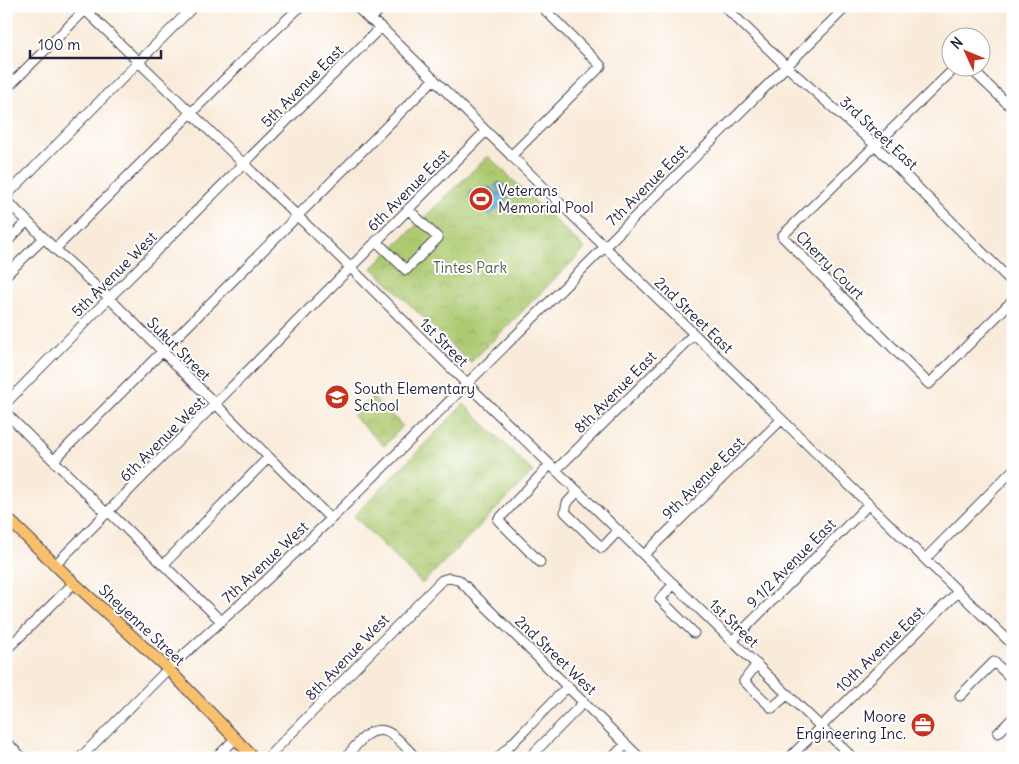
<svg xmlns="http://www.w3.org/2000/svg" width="1019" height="764" viewBox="0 0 1019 764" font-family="Delius,sans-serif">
<defs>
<pattern id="park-crowns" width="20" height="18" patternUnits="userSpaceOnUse" patternTransform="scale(1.25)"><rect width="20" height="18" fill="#adca71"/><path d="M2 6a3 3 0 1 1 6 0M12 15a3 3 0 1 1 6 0" fill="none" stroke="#95ad63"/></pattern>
<pattern id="water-waves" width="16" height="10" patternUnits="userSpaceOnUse" patternTransform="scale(1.25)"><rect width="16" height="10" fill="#5eacd8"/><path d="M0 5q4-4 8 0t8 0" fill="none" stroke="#4d8cb0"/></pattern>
</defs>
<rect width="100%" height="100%" fill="#fff"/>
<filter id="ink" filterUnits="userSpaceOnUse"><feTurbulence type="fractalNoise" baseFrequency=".02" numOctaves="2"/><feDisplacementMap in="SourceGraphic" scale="10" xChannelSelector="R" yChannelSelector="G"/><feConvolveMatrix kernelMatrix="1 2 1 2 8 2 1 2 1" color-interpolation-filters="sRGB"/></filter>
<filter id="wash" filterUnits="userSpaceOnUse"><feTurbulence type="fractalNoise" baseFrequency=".0096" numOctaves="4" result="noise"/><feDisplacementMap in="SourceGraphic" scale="20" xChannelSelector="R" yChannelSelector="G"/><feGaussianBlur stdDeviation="1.12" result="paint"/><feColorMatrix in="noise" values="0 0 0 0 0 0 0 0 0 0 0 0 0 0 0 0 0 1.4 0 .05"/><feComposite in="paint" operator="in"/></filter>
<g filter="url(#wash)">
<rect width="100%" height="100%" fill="#f9ebda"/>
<path fill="url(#park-crowns)" stroke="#687656" d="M488 156 585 249 471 362H469L372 268Z
M372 397 403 426 384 446 353 416Z
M464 404 533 472 422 584 354 516Z"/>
<path fill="url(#water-waves)" stroke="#40678a" d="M499 182 508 188 507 190 511 195 490 216 484 210 495 198 494 196 478 212 472 203 470 192 490 187 499 194 500 192 494 186Z"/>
</g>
<g filter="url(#ink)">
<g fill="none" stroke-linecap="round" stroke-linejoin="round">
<defs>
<path id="minor" d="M81 6 350 267 467 384 853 758
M356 6 370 20 381 27 486 131 1013 645
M724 6 786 66 876 146 1013 283
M370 20 383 6
M955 68 782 236 929 384 1013 300
M970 68 1013 109
M6 89 89 6
M511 156 601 66 541 6
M6 196 194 6
M6 200 55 249 109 298 331 519
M376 241 406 270 438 238 408 209
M6 243 27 221
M55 249 243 61 301 6
M6 275 44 238
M6 403 109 298 381 27
M6 413 107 514
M54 460 434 79
M556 470 694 334
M578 491 567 503 565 512 602 548 619 530
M109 512 221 621
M644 555 781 420
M925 559 1013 470
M540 562 498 520 550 465
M56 564 486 131
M163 565 269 457
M674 584 660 599 694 633
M733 640 869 504
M6 650 74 583
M757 664 744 681 772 708 788 694
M960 696 994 662 1013 680
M998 733 1013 718
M6 742 23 758
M80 758 168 669 257 589 331 519 847 6
M216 758 236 738
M267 758 442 580 449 578 459 580 640 758
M347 758C350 750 357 745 362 739 385 717 400 742 416 758
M498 758 568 686
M529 758 584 702
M612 758 626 744
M789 758 958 592"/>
<path id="major" d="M6 517 74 583 168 669 254 758"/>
</defs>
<use href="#minor" stroke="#424053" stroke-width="11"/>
<use href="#major" stroke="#424053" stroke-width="13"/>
<use href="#minor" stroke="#fff" stroke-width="9"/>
<use href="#major" stroke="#f8bf6c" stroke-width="11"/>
</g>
</g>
<defs>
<symbol id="stadium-disc" viewBox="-11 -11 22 22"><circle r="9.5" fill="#c8321e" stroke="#fff"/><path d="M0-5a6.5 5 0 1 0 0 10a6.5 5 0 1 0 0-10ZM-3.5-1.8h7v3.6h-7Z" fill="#fff"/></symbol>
<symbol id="school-disc" viewBox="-11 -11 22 22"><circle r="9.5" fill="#c8321e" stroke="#fff"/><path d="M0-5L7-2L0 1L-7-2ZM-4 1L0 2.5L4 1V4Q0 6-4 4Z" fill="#fff"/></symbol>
<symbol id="office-disc" viewBox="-11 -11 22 22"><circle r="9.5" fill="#c8321e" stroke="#fff"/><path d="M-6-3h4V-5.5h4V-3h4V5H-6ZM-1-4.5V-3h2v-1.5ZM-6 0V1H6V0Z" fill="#fff"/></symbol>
</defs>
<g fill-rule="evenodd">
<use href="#stadium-disc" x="467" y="185" width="28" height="28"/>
<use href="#school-disc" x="323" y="383" width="28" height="28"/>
<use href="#office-disc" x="909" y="711" width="28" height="28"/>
</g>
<g text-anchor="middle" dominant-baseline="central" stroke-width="4" stroke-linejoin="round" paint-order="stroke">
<g font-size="15" fill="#22223b" stroke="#fff">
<text transform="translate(302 86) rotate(-45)">5th Avenue East</text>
<text transform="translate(879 133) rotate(43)">3rd Street East</text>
<text transform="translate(647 185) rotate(-45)">7th Avenue East</text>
<text transform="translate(408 190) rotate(-45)">6th Avenue East</text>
<text transform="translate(830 265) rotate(45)">Cherry Court</text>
<text transform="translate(114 274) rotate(-45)">5th Avenue West</text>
<text transform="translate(694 315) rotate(44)">2nd Street East</text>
<text transform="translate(444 342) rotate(45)">1st Street</text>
<text transform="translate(179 349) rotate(45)">Sukut Street</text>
<text transform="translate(615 392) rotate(-45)">8th Avenue East</text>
<text transform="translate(162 439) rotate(-45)">6th Avenue West</text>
<text transform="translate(703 478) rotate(-45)">9th Avenue East</text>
<text transform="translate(265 562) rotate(-43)">7th Avenue West</text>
<text transform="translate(791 563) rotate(-45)">9 1/2 Avenue East</text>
<text transform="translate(734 623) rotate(44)">1st Street</text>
<text transform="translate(142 625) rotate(43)">Sheyenne Street</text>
<text transform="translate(880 649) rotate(-44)">10th Avenue East</text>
<text transform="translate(556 655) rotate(44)">2nd Street West</text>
<text transform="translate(347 657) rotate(-46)">8th Avenue West</text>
</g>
<g font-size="15" fill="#22223b" stroke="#fff" text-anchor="start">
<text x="498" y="190">Veterans<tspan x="498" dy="17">Memorial Pool</tspan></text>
<text x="354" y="388">South Elementary<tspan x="354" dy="17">School</tspan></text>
<text x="906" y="716" text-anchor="end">Moore<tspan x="906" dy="17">Engineering Inc.</tspan></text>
</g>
<g font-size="15" fill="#535d4e" stroke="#fff">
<text x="470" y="267">Tintes Park</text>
</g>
</g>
<rect width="1019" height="764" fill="none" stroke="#fff" stroke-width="25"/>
<g transform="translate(966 52) rotate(314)"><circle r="24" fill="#ffffff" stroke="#a7a7b1"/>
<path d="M0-4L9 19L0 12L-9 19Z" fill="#c8321e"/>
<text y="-8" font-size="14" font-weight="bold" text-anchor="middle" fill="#22223b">N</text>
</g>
<path d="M30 50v8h131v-8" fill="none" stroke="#22223b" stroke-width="2.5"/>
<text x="38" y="50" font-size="15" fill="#22223b" stroke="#ffffff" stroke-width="4" paint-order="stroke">100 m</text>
</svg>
